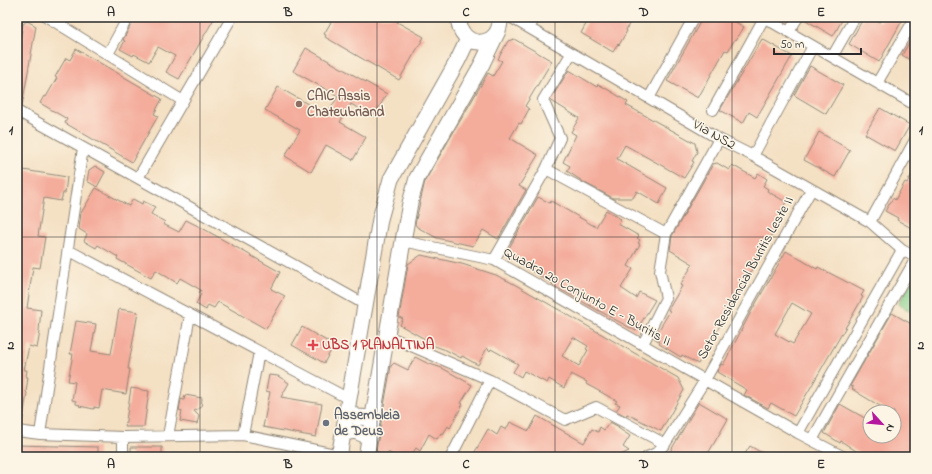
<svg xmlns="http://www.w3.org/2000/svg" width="932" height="474" viewBox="0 0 932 474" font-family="'Indie Flower',sans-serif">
<rect width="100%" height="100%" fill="#fcf5e5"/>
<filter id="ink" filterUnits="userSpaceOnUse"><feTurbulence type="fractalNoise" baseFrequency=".025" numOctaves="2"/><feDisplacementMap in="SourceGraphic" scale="8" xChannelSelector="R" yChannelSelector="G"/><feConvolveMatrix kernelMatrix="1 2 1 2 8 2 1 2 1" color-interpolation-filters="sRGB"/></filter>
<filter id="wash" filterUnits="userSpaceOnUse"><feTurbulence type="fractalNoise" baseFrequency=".012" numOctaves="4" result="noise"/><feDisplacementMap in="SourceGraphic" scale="16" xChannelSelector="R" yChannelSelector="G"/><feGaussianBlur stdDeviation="0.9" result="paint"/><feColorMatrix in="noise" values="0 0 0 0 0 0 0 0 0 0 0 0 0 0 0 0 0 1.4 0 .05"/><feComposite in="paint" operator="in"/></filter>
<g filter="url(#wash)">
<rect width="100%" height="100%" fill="#f4e0c3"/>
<path fill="#85ce8a" stroke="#587c5a" d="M915 274V314L898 304Z"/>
<g id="blocks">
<path fill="#f4ac9b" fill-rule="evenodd" d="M135 17H215L179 79 166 72 175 56 158 47 149 62 134 54 133 56 120 49 125 41 123 40Z
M334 17H400L397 22 424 37 399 80 325 37 326 35 324 34Z
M590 17H621L630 22 626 30 627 31 619 45 618 44 613 52 581 33Z
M703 17H727L744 27 736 40 735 39 728 51 725 50 698 98 667 81Z
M804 17H844L833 36 804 19Z
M864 17H871L880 22 883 17H904L879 62 849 44Z
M27 21 36 26 22 106 17 105V57L23 24Z
M915 33V63L902 55Z
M514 39 552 61 525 106 529 109 521 124 519 123 510 138 538 155 519 186 526 190 498 239 483 230 473 246 437 238 417 227 415 224 425 181 488 73 493 76 502 61 498 59 508 41Z
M762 39 792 56 757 117 749 112 743 123 720 110Z
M306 48 387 94 373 117 351 104 340 122 366 137 353 160 326 145 311 172 285 156 300 130 265 110 278 87 327 115 338 96 293 71Z
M76 49 162 99 154 114 158 116 132 162 65 123 67 119 40 103 44 96 46 97 57 78 55 77 66 58 70 60Z
M810 66 843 85 826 114 794 95Z
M569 70 597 87 598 84 612 92 628 102 626 105 695 143 697 152 692 161 694 162 684 178 625 145 617 159 667 188 659 204 637 191 633 198H613L585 183 567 171 570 166 563 162 576 135 571 132 579 118 550 100Z
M880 108 910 125 895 151 865 134Z
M819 132 850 150 835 177 804 160Z
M717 163 729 170 732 165 755 178 758 173 767 179 763 186 768 189 767 191 786 202 780 213 783 215 698 364 682 355 681 357 659 344 660 342 654 338 670 311 668 310 682 286 680 285 693 264 670 250 672 236 713 164Z
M95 166 105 172 97 187 87 181 89 170Z
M17 169 67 177 65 193H63L61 201 44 198 38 236 45 237 40 268 33 267 27 308 41 310 39 331 40 332 37 348 29 346 24 370H27L26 377H28L26 392 27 393 22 424H17Z
M915 169V230L897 220 898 218 885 211 893 198 895 200 905 182 907 183Z
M96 188 129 206 133 199 142 204 143 201 155 207 151 214 165 222 163 224 179 232 186 220 202 228 280 272 271 289 285 296 266 329 218 302 214 308 208 305 206 310 196 304 201 294 199 293 201 290 180 278 177 283 156 270 151 278 117 259 118 257 98 245 96 248 84 241 87 234 79 229 81 213Z
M538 197 550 203 551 201 596 227 606 210 621 219 618 224 639 236 637 238 640 240 638 243 640 244 628 266 633 269 621 288 636 298 639 292 655 300 636 331 552 285 553 284 505 255Z
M786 251 817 269 818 267 864 291 861 296 863 297 855 311 794 416 771 403 768 408 744 395 747 390 717 372 721 364 723 365 751 312ZM792 303 811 314 793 344 775 334Z
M421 255 462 264 496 275 514 284 678 378 684 390 661 431 627 414 626 416 616 411 620 405 615 403 617 401 586 384 587 382 571 374 564 388 549 379 547 383 524 371 521 377 513 372 518 364 491 349 490 351 487 348 478 365 462 356 461 358 446 350 429 344 430 342 400 325 403 319 399 317 408 264ZM573 337 588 346 586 349 588 350 579 366 562 356Z
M119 309 138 312 128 369H130L126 394 102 390 99 408 94 407V409L79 406 80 405 76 404V401L72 400 75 382 68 381 73 354H70L76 321 96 324 91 351 111 354Z
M892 313 915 326V447L909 457H865L841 441 840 443 824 433 840 404 870 421V436H894V412H890L863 396 852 389 853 387 850 386Z
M302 327 334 345 324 363 292 345Z
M415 357 427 363 442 368 472 385 461 403 463 404 450 428 448 426 443 434 441 433 437 439 429 434 420 451 416 448 410 457H396L388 452 386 455 376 451 391 366 394 363 408 370Z
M269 375 278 376 289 383 281 397 322 404 316 437 263 427 270 392 266 391Z
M131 388 149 391 144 427H125Z
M185 395 202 398 201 407 194 411 199 416 197 424 180 421 182 411 179 410 181 399 184 400Z
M699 402 728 419 706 457H667Z
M537 416 584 443 592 429 598 432 600 427 604 430 610 422 619 427 618 428 630 436 623 447 629 451 616 457H472L488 429 497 435 501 427 506 430 510 422 529 431Z
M17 445 98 447V457H17Z
M750 446 769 457H743Z
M131 447H162V457H131Z"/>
</g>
</g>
<g filter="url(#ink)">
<use href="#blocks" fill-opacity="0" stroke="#908677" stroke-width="1"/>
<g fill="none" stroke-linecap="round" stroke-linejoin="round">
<defs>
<path id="street" d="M47 17 183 101
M510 17 719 139 753 156 870 222 902 250 915 257
M763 17 915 105
M17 21 18 17
M529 28 535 17
M789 32 798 17
M108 54 128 17
M832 57 855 17
M877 83 915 18
M649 98 694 17
M713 110 764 18
M17 111 366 305
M753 156 813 46
M546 169 666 234
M138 178 232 17
M870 222 915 140
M403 241 494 260 798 433 844 457
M68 250 349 399
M494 260 546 169 560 138 543 100 571 54
M388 336 490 380 565 420 596 407 665 444
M643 344 666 298 660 271 666 234 719 139
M17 431 40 434 123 437 243 435 340 455
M798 433 902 250
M40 434 83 148
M243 435 259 352
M168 436 190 315
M812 440 915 260
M123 457V437
M451 457 490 380
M647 457 656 453 665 444 705 380 811 190"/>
<path id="secondary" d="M459 17C457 50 502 51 500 17
M347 411 357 417 373 418
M343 433 355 431 369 437
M339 457 380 219 391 179 458 60 468 39
M366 457 403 241 410 203 417 178 482 64 498 31"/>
</defs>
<use href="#street" stroke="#908677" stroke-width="12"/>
<use href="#secondary" stroke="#908677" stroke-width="17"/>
<use href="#street" stroke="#fff" stroke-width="10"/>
<use href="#secondary" stroke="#fff" stroke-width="15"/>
</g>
</g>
<path fill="none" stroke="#2b2b2b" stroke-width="1" stroke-opacity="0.55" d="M200 17V457M377 17V457M555 17V457M732 17V457M17 237H915"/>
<circle fill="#8d6e63" stroke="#fcf5e5" stroke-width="1.5" cx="299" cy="104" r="4"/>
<path fill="#e0444e" stroke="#fcf5e5" stroke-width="1.5" d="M311 339h4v4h4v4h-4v4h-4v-4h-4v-4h4z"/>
<circle fill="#6b7280" stroke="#fcf5e5" stroke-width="1.5" cx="326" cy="423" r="4"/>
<g text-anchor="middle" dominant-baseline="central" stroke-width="3" stroke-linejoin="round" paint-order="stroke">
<g font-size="14" font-weight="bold" fill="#785e54" stroke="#fcf5e5" text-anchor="start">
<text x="307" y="96">CAIC Assis<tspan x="307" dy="16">Chateubriand</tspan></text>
</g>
<g font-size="14" fill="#2b2b2b" stroke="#fcf5e5">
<text transform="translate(714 135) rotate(29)">Via NS2</text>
<text transform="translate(746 278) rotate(-61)">Setor Residencial Buritis Leste II</text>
<text transform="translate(587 297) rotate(29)">Quadra 20 Conjunto E - Buritis II</text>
</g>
<g font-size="14" font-weight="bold" fill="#be3a42" stroke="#fcf5e5" text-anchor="start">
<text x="322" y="345">UBS 1 PLANALTINA</text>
</g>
<g font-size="14" font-weight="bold" fill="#5b616d" stroke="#fcf5e5" text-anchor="start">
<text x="334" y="415">Assembleia<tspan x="334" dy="16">de Deus</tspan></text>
</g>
</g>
<rect width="932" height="474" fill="none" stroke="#fcf5e5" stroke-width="44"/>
<g transform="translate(882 424) rotate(117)"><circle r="19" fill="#fcf5e5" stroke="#a8a49b"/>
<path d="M0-3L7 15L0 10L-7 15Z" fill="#b5179e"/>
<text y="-6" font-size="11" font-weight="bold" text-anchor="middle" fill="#2b2b2b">N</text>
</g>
<path d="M774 48v6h87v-6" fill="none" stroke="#2b2b2b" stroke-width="2"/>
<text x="780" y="48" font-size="12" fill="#2b2b2b" stroke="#fcf5e5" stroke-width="3" paint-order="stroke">50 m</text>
<rect x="22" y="22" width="888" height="430" fill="none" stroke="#2b2b2b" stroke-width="1.5"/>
<g font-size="13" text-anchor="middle" font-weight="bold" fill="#2b2b2b">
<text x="111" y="16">A</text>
<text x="288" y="16">B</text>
<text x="466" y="16">C</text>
<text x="644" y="16">D</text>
<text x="821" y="16">E</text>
<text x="11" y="134">1</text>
<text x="921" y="134">1</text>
<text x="11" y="349">2</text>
<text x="921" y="349">2</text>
<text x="111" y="468">A</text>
<text x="288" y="468">B</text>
<text x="466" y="468">C</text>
<text x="644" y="468">D</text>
<text x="821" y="468">E</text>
</g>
</svg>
